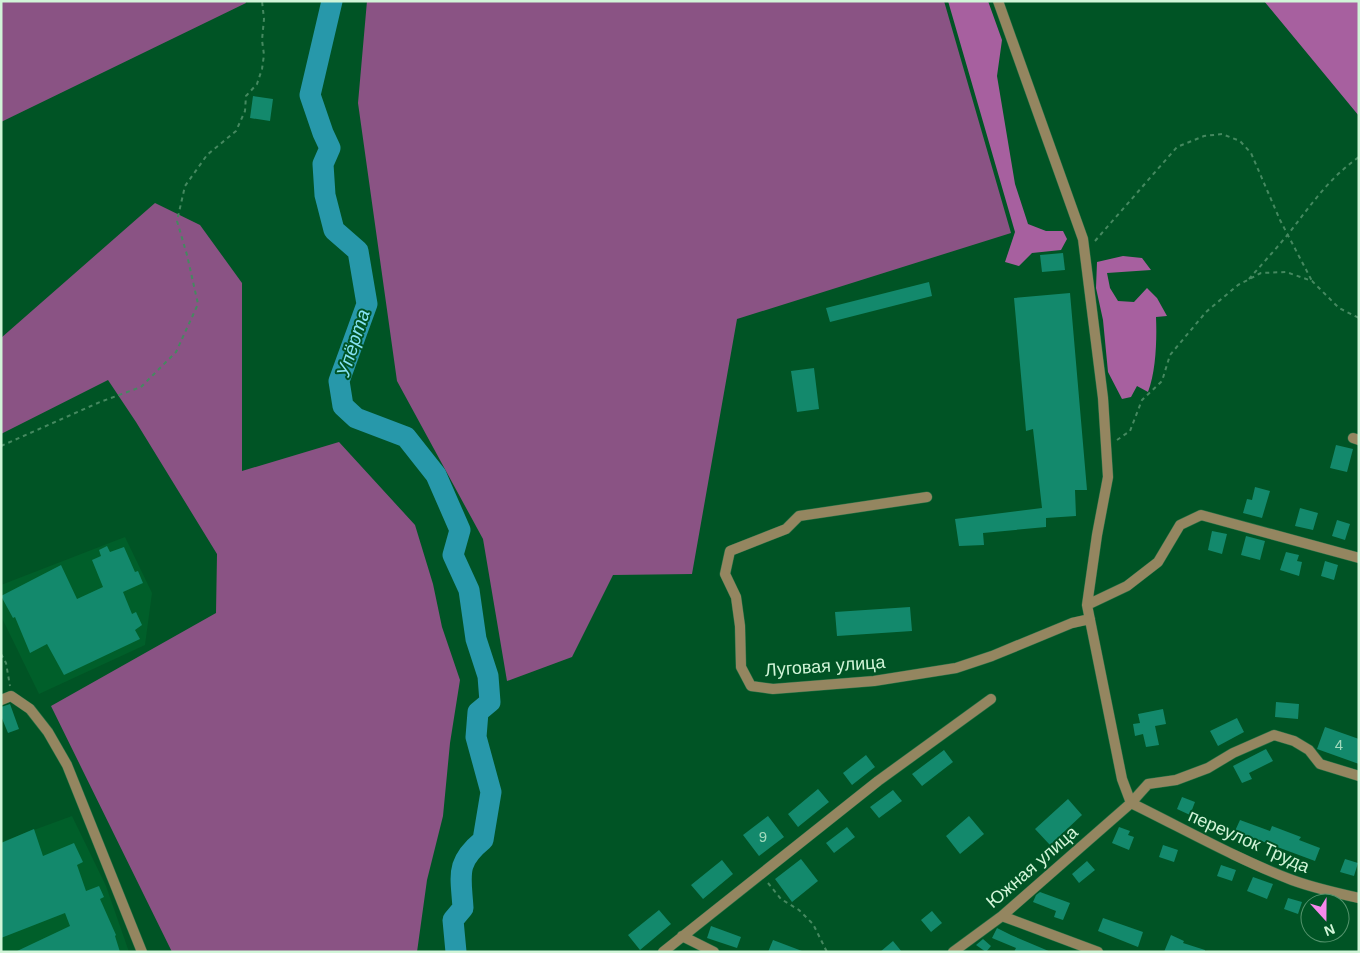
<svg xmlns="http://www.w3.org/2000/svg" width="1360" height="953" viewBox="0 0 1360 953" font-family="Helvetica,sans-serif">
<rect width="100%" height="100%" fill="#005425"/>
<path fill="#005f2a" d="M125 537 152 593 145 645 39 694 1 616V585Z
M72 816 106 886 129 952H1V842Z"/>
<path fill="#8a5384" d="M1 1H245L246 3 1 122Z
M367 1H944L1011 233 737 319 692 574 613 575 572 657 507 681 483 539 397 381 358 103Z
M155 203 200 225 242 283V471L339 442 415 525 433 584 442 627 460 680 450 743 443 816 427 880 417 952H172L51 706 216 613 217 554 136 422 108 380 1 434V338Z"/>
<path fill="#a7609f" d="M948 1H988L1002 40 997 76 1015 184 1028 224 1046 231H1063L1067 239 1061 250 1032 253 1019 266 1005 262 1015 232Z
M1264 1H1359V116Z
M1123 256 1142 258 1151 270 1107 273 1110 288 1118 301 1134 302 1147 288 1157 298 1167 316 1156 317C1157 339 1156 372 1148 392L1137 386 1131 397 1122 399 1108 372 1103 320 1096 288 1097 262Z"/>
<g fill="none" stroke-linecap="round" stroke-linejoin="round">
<path stroke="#2798aa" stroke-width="21" d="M332 1 310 95 323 133 330 148 323 164 325 195 334 230 358 251 367 304 339 381 343 406 356 418 406 437 436 475 460 530 453 555 469 590 476 639 488 676 490 702 478 712 476 737 491 792 483 840C455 863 461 875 463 908L453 920 456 952"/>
</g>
<path fill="#13896c" d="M253 96 273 99 270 121 250 118Z
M1063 253 1065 270 1042 272 1040 255Z
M929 282 932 296 830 322 826 308Z
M1070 293 1087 490H1075L1076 516 1046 518V527L983 533 984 545 959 546 955 519 1042 508 1033 429 1026 431 1014 298Z
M814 368 819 409 797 412 791 371Z
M1336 445 1353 449 1347 472 1330 468Z
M1255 487 1270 491 1262 518 1243 513 1247 499 1252 500Z
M1300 508 1318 513 1313 530 1295 526Z
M1337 520 1350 524 1345 540 1332 536Z
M1212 531 1227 534 1222 554 1208 550Z
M1246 536 1265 541 1260 560 1241 555Z
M107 546 110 552 124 547 135 572 138 571 143 583 123 592 132 614 136 612 142 625 135 630 140 639 64 675 47 644 30 653 15 617 13 618 1 596 61 565 77 599 103 587 92 560 101 556 99 550Z
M1286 552 1299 555 1297 561 1302 562 1299 576 1280 570Z
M1325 561 1338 565 1334 580 1321 576Z
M910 607 912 631 837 636 835 612Z
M1276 702 1299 704 1298 719 1275 717Z
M10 704 19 729 8 733 1 716V707Z
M1163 709 1166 724 1155 726 1159 745 1146 747 1143 734 1135 736 1133 724 1140 723 1138 714Z
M1237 718 1244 732 1218 746 1210 731Z
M1325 727 1359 739V764L1317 749Z
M1266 749 1273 761 1249 773 1252 779 1242 783 1233 766Z
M944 750 953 762 922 786 912 774Z
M866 755 875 767 852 785 843 773Z
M818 789 829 802 798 827 788 814Z
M893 790 902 801 879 818 870 807Z
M1182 797 1195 802 1190 815 1177 809Z
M1068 799 1082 815 1050 845 1035 829Z
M768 816 784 837 759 856 743 835Z
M969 816 984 834 960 854 946 836Z
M1240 820 1270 831 1272 826 1301 837 1299 840 1320 848 1315 861 1235 831Z
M847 827 855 837 834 853 826 843Z
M1119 827 1130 831 1128 835 1134 837 1129 850 1112 843Z
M34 829 43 856 74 843 83 862 77 865 86 891 99 886 104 897 100 899 116 935 115 936 120 952H15L70 926 65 913 1 938V843Z
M1163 845 1178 850 1174 862 1159 857Z
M801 859 818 881 792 902 775 879Z
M1345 859 1358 863 1354 876 1340 872Z
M722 860 733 874 703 899 691 885Z
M1087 861 1095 870 1079 883 1072 874Z
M1221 865 1236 870 1232 881 1217 876Z
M1253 877 1273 884 1267 899 1247 891Z
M1040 892 1070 903 1063 920 1054 917 1056 911 1033 902 1036 895Z
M1288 898 1302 902 1298 914 1284 909Z
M659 910 671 924 640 950 628 935Z
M932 911 942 923 931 932 921 920Z
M1103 918 1143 932 1138 947 1098 931Z
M711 926 741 937 737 948 707 938Z
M997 928 1011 935 1051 952H1014L1016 948 992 938Z
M1171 935 1184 941 1183 943 1205 950V952H1164Z
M983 939 991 946 986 952 976 945Z
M773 940 802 951V952H768Z
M893 941 902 952H880Z"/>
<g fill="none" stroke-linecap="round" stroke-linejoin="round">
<defs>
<path id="street" d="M998 1 1083 239 1103 398 1108 477 1097 535 1087 605 1122 779 1131 803
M1353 438 1359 440
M927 497 799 516 786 529 730 551 725 574 736 597 740 626 741 667 751 686 773 689 874 681 956 668 992 656 1072 623 1090 619
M1087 605 1127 586 1158 562 1180 525 1201 515 1359 558
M1 700 11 696 30 709 48 732 67 765 142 952
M1131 803C1184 829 1237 859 1292 880 1314 888 1336 893 1359 898
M1002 916 1098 952
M682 936 714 952
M663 952 878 781 991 699
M953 952 1002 916 1131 803 1148 784 1176 780 1208 768 1233 753 1274 735 1294 741 1309 750 1320 764 1359 776"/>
</defs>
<use href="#street" stroke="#267145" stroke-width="11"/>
<path stroke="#458960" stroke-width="2" stroke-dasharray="4 4" stroke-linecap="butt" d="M1095 241 1177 147 1204 136 1222 134 1240 141 1251 153 1280 220 1312 281
M1249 279C1262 264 1276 249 1289 233 1311 205 1329 178 1359 157
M1117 440 1130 431 1142 400 1162 381 1170 355 1206 312 1238 285 1261 273 1286 272 1312 281 1339 308 1359 318
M1 446 100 402 141 387 176 352 198 304 187 255 177 221 185 186 207 155 236 131 245 111 246 96 257 84 262 69 264 55 262 40 264 19 262 1
M1 654 6 663 10 686
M768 883 781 899 799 910 813 924 827 952"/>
<use href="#street" stroke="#948660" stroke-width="10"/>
</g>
<g text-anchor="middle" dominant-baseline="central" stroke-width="4" stroke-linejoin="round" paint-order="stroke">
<g font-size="15" fill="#a2dabd">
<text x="1339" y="744">4</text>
<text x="763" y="836">9</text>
</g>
<g font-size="18" fill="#d1f5d8" stroke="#005425">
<text transform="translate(825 666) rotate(-4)">Луговая улица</text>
<text transform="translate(1249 841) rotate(24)">переулок Труда</text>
<text transform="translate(1032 867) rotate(-41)">Южная улица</text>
</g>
<g font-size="19" font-style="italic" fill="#86e3f5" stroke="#005425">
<text transform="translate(353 343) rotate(-72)">Упёрта</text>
</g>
</g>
<rect width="1360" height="953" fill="none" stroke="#d1f5d8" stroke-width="5"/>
<g transform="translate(1325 918) rotate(159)"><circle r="24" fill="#005425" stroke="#54946d"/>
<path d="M0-4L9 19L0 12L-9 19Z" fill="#f788ec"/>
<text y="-8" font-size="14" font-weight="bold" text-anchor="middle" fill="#d1f5d8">N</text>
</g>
</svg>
